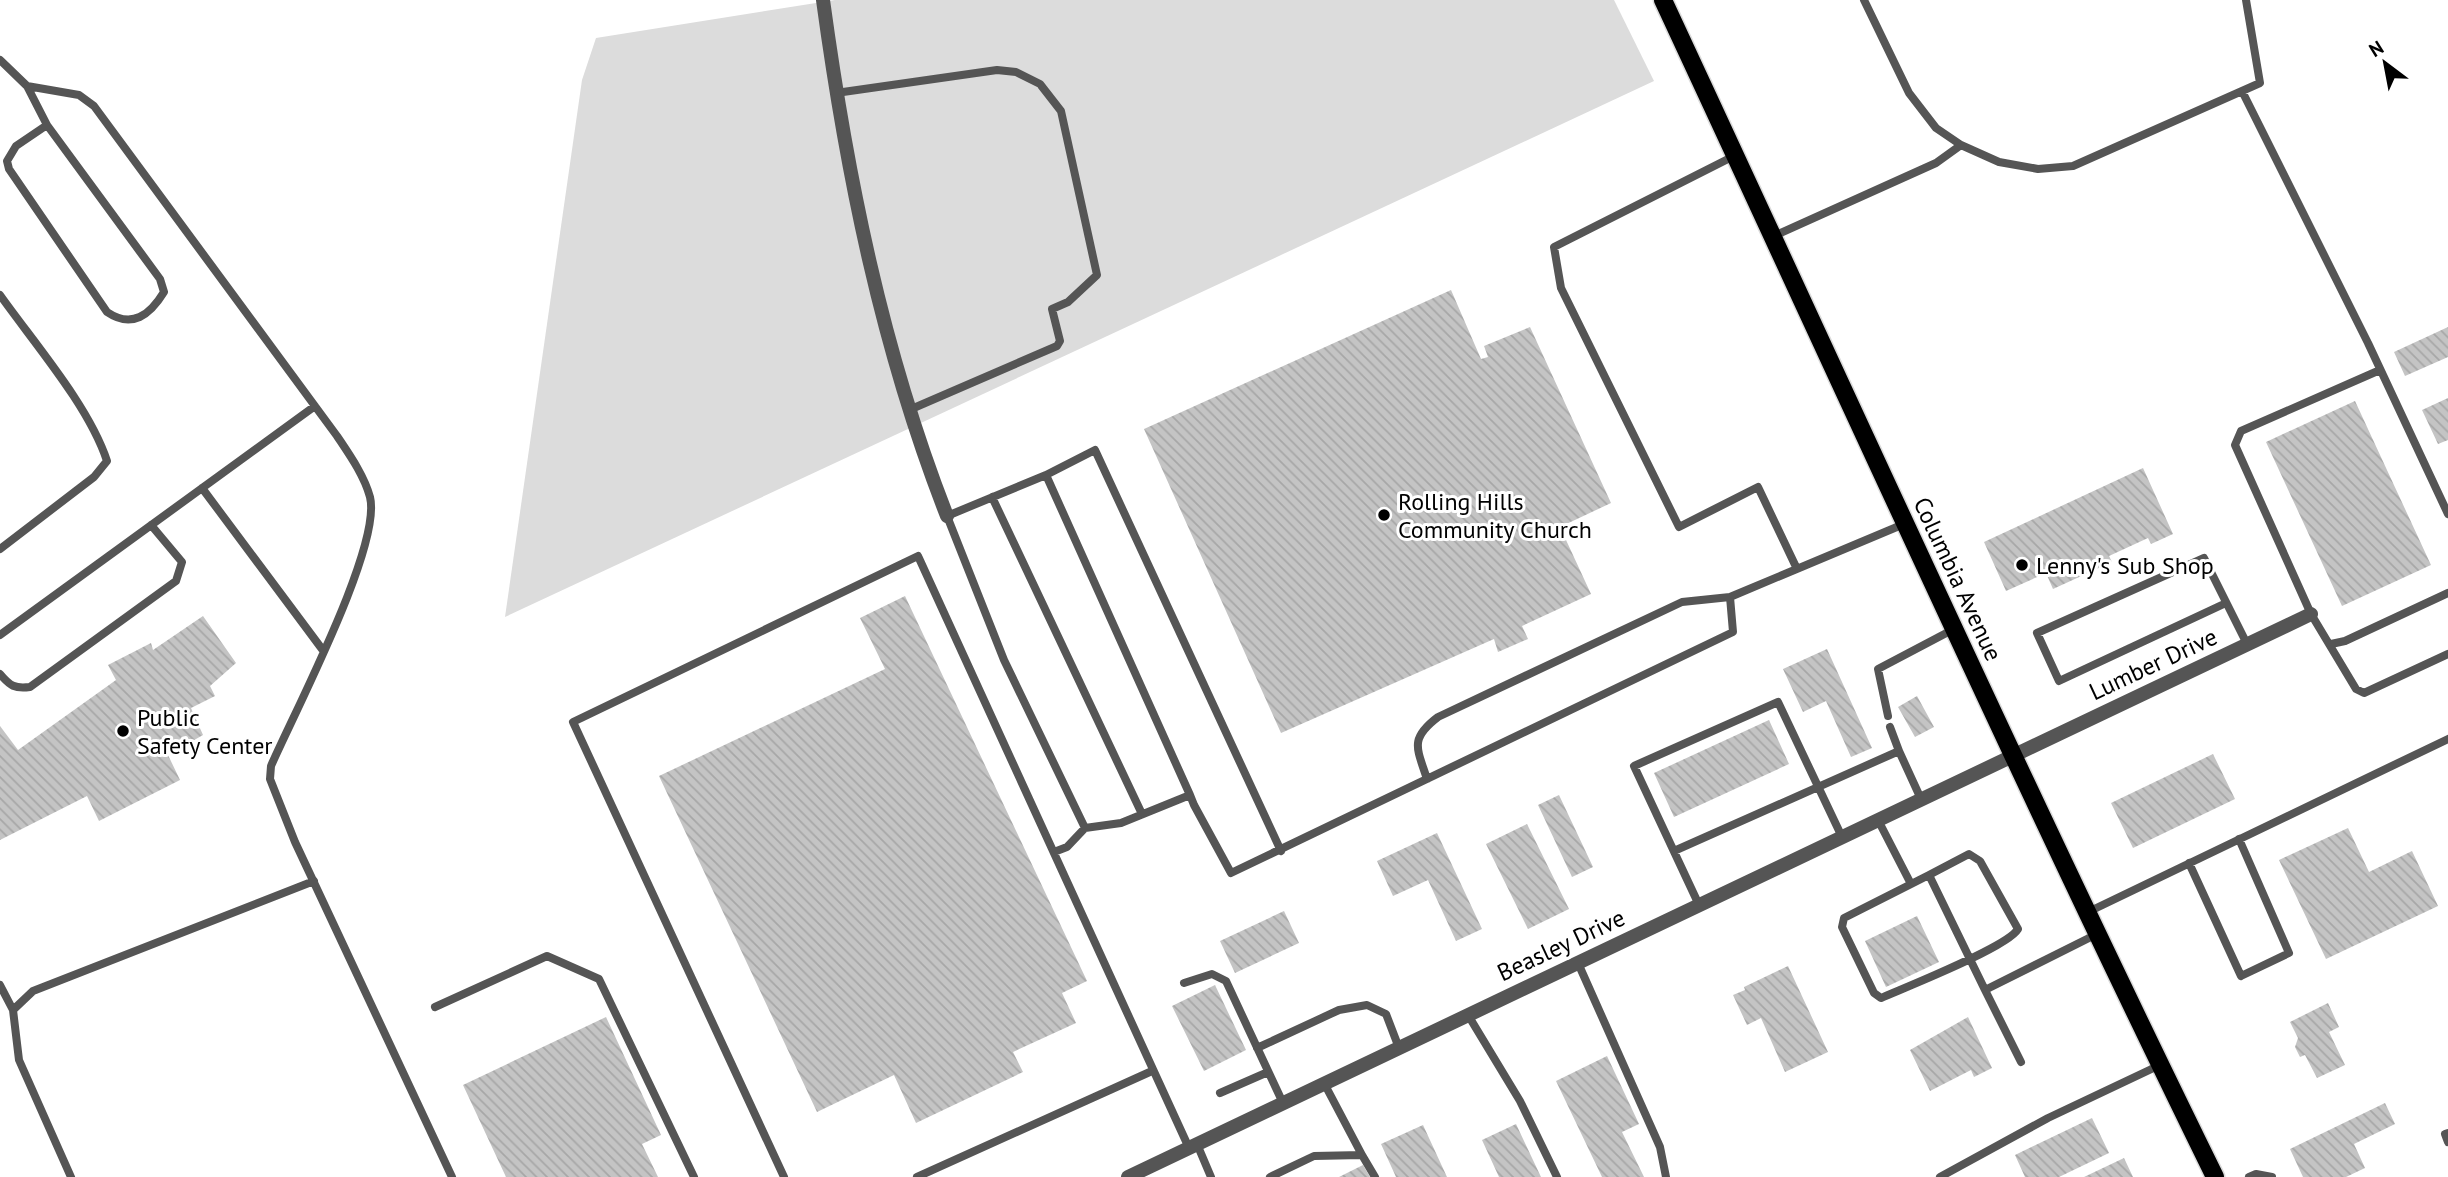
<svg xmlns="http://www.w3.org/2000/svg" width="2448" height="1177" viewBox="0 0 2448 1177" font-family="'PT Sans',sans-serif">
<defs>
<pattern id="building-back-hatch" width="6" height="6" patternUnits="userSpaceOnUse" patternTransform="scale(1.75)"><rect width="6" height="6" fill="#c4c4c4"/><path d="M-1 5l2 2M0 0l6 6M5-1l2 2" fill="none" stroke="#a7a7a7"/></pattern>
</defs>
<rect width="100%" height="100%" fill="#fff"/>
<path fill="#dcdcdc" d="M835 0H1614L1654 81 505 617 582 80 596 38Z"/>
<path fill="url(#building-back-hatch)" d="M1451 290 1481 359 1488 357 1484 346 1530 327 1611 503 1560 527 1591 594 1522 626 1528 639 1498 652 1494 639 1281 733 1144 429Z
M2448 327V357L2405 376 2394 352Z
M2448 398V440L2438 444 2422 410Z
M2355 401 2431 565 2342 606 2266 442Z
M2143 468 2173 534 2151 544 2148 538 2109 556 2112 562 2053 589 2046 573 2006 591 1984 542Z
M905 596 1087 981 1062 993 1076 1023 1013 1052 1023 1072 916 1123 894 1075 817 1112 659 776 885 669 860 618Z
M203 616 236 663 210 686 215 696 191 708 203 735 168 755 180 780 99 821 87 796 0 840V726L18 750 116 680 108 665 151 643 153 650Z
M1827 649 1872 748 1851 757 1826 701 1803 712 1783 669Z
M1917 696 1934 727 1915 737 1898 707Z
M1769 720 1789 764 1674 817 1654 773Z
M2213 754 2235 799 2133 848 2111 803Z
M1559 795 1593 867 1572 877 1538 805Z
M1527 824 1569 909 1528 929 1486 844Z
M2348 828 2369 872 2412 851 2438 906 2326 959 2279 860Z
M1437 833 1482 929 1456 941 1428 880 1393 896 1377 861Z
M1284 911 1299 943 1235 973 1220 941Z
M1917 916 1939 962 1886 987 1865 941Z
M1788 966 1828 1052 1785 1072 1761 1018 1747 1025 1733 995 1745 990 1744 987Z
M1215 985 1246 1050 1204 1071 1172 1006Z
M2328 1003 2339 1027 2329 1032 2345 1065 2317 1078 2305 1055 2300 1057 2295 1047 2298 1038 2290 1022Z
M606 1017 661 1135 642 1144 658 1177H506L463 1085Z
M1968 1017 1992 1068 1974 1077 1971 1070 1930 1091 1910 1050Z
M1607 1056 1639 1124 1622 1132 1644 1177H1602L1556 1081Z
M2385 1103 2395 1124 2354 1144 2365 1168 2346 1177H2303L2290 1149Z
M2092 1118 2109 1153 2059 1177H2025L2015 1155Z
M1516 1124 1541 1177H1499L1482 1140Z
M1423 1125 1447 1177H1396L1381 1144Z
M2124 1158 2133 1177H2084Z
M1363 1165 1370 1177H1339Z"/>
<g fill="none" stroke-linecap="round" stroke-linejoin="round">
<defs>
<path id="primary" d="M1663 0C1846 393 2024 788 2215 1177"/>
</defs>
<use href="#primary" stroke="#dbdbdb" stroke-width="21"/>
<path stroke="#555" stroke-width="8" d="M1864 0 1909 93 1936 128 1961 145 1999 162 2038 169 2073 166 2260 83 2246 0
M0 60 27 86 79 95 94 106 337 436C349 454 364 475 370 497 382 546 294 713 271 766L270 779 295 842 452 1177
M27 86 47 125 160 279 164 292C150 315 132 329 107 312L9 169 7 161 16 146 47 125
M2242 91 2368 343 2448 514
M836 93 997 70 1016 72 1040 84 1061 111 1097 275 1068 302 1052 309 1060 341 1057 346 909 410
M1734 156 1554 247 1561 288 1679 527 1758 487 1797 569
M1774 236 1936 163 1961 145
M0 295C34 343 89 406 107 461L94 477 0 549
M2380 370 2241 431 2235 445 2311 614 2356 689 2364 693 2448 654
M1046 475 1095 450 1281 851
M202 488 322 649
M992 497 1142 814
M2226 603 2059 681 2037 633 2204 558 2247 644
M0 635 315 406
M2331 644 2345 641 2448 593
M0 674C10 686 15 689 30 687L176 581 182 562 151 525
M1888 716 1878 669 1954 629
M1890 727 1899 751
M1427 779C1417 748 1409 739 1438 717L1682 602 1730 597
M1190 795 1121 823 1085 828 1004 660 947 516 1046 475 1190 795 1194 805 1231 873 1733 632 1730 597 1904 524
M1878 820 1911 884
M1674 851 1899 751 1921 799
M1054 852 1067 847 1085 828
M2189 863 2241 976 2289 953 2239 839
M1929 875 1969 854 1980 861 2018 929C2008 947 1906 987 1881 998L1874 993 1842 927 1844 918 1929 875 1985 990
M1699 905 1634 766 1778 702 1842 837
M2088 912 2448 739
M1578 963 1660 1147 1666 1177
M1184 983 1212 974 1226 981 1283 1103
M0 985 13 1010
M435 1007 547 956 599 979 694 1177
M1468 1015 1520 1101 1557 1177
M1257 1048 1339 1010 1367 1005 1386 1014 1399 1048
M2021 1062 1985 990 2095 935
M1324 1083 1362 1155
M1220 1093 1268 1072
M2448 1133 2445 1134 2448 1142
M1197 1144 1211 1177
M71 1177 19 1060 13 1010 33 991 314 881
M784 1177 573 722 918 556 1189 1148
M917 1177 1152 1071
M1270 1177 1314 1156 1362 1155 1375 1177
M1940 1177 2048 1118 2160 1065
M2249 1177 2256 1174 2272 1177"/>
<path stroke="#555" stroke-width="14" d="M823 0C847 176 882 350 947 516
M1128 1177 2311 614"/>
<use href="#primary" stroke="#000" stroke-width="18"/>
</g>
<g fill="#000" stroke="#fff" stroke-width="2.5">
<circle cx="1384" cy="515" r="7"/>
<circle cx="2022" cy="565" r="7"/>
<circle cx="123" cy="731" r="7"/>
</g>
<g text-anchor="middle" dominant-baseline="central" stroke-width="6" stroke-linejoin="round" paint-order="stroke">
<g font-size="24" fill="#000" stroke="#fff" text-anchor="start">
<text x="1398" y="501">Rolling Hills<tspan x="1398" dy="28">Community Church</tspan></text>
<text x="2036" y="565">Lenny's Sub Shop</text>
<text x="137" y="717">Public<tspan x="137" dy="28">Safety Center</tspan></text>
</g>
<g font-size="24" fill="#000" stroke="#fff">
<text transform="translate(1958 579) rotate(65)">Columbia Avenue</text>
<text transform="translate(2153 664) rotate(-25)">Lumber Drive</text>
<text transform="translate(1561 945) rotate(-25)">Beasley Drive</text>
</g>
</g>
<g transform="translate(2385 63) rotate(328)" stroke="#ffffff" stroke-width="5" paint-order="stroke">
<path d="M0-5L12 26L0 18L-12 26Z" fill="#000000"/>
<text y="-10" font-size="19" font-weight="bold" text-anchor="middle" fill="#000000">N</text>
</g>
</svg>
